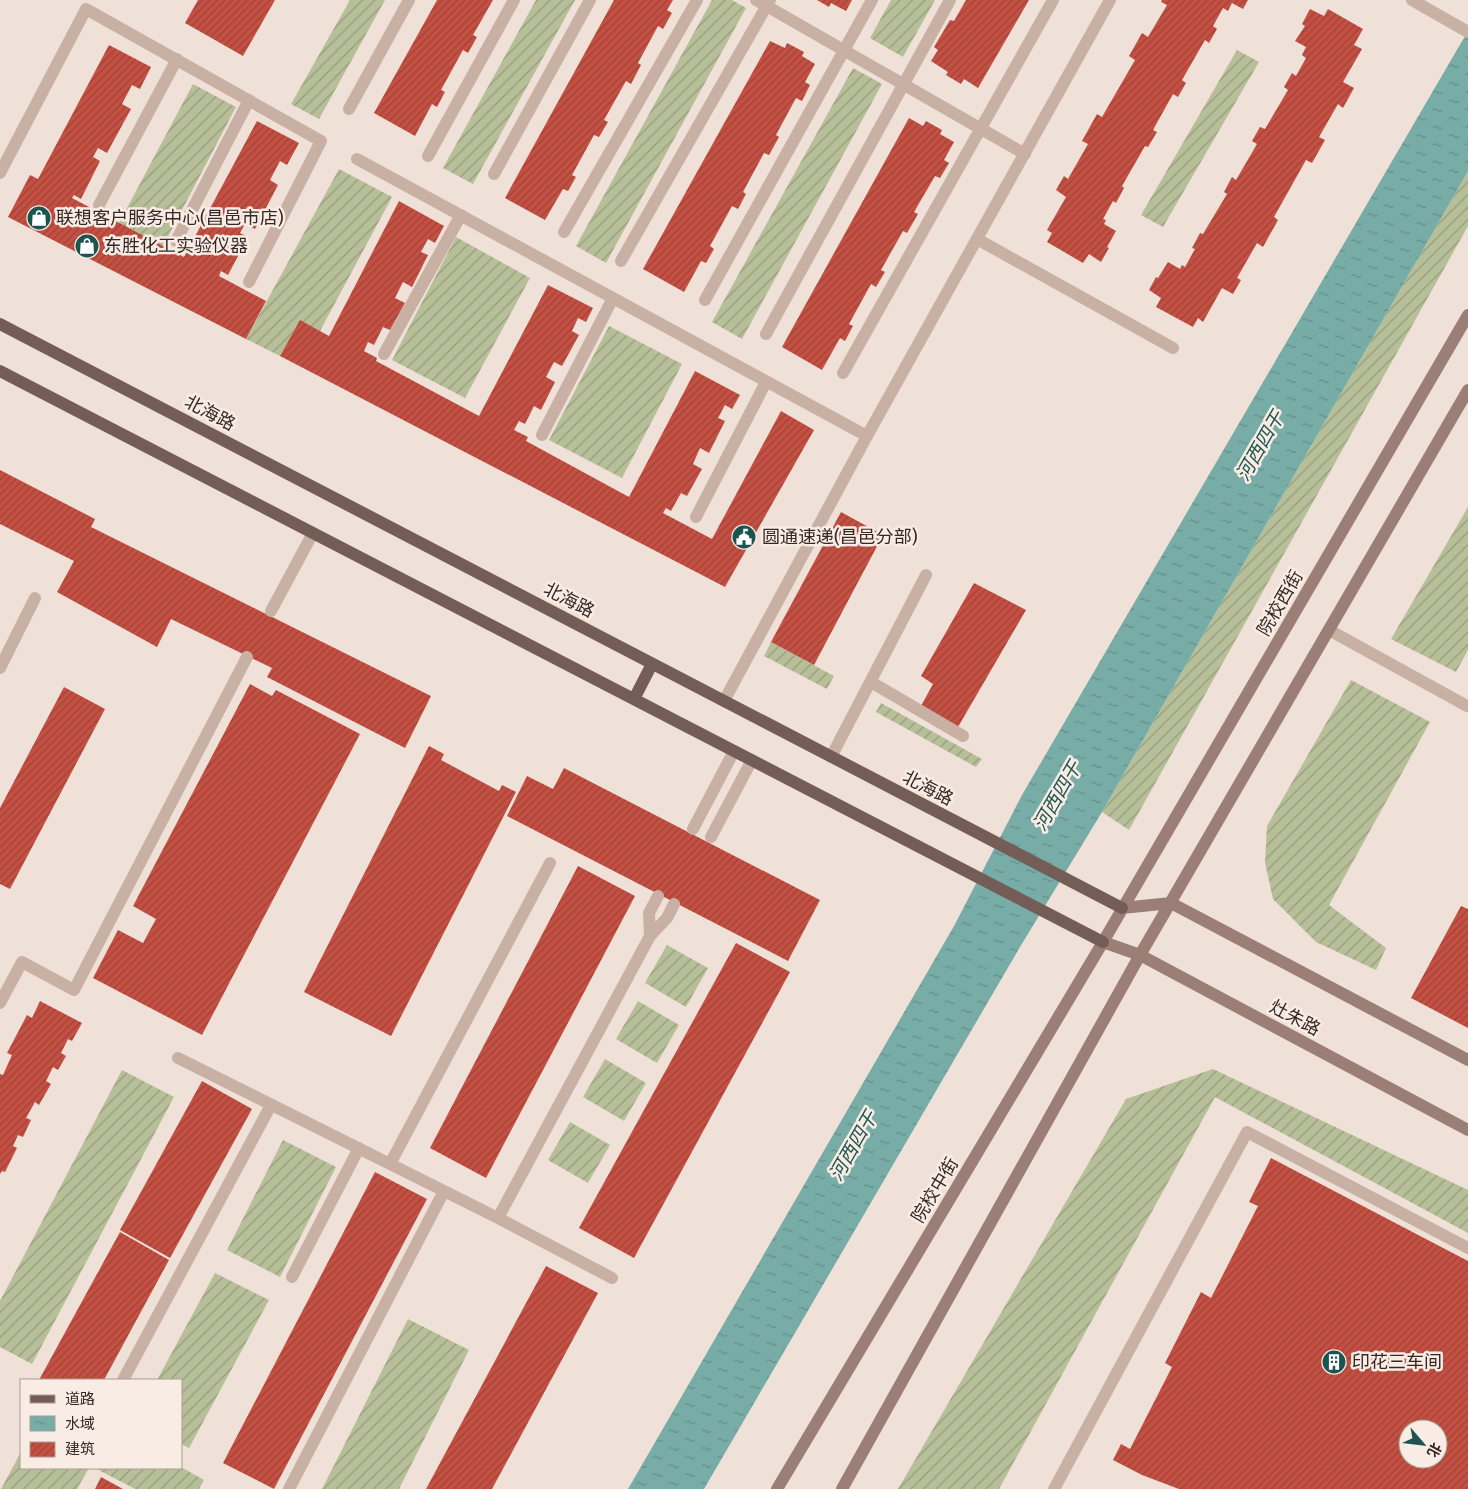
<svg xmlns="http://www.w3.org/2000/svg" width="1468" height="1489" viewBox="0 0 1468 1489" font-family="'Fira Sans','Noto Sans SC',sans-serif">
<defs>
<pattern id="garden-furrows" width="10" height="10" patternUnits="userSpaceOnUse" patternTransform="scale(1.25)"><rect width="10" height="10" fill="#b7bf99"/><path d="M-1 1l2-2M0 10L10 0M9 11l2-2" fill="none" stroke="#969b7d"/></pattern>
<pattern id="water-ripples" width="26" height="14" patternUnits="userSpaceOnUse" patternTransform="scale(1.25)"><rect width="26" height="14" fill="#78ada7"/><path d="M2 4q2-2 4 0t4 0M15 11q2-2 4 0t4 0" fill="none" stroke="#638d88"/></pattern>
<pattern id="building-hatch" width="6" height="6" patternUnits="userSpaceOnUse" patternTransform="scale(1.25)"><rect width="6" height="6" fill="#c45043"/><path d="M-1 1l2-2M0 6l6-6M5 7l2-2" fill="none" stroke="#a04238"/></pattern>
</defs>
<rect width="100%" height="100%" fill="#f0e1d8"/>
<path fill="url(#garden-furrows)" d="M350 0H385L319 119 291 104Z
M536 0H575L473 184 443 168Z
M712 0H732L746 8 606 263 576 246Z
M891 0H935L903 57 870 38Z
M1237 50 1259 62 1163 227 1141 215Z
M853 68 882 84 742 339 712 322Z
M193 84 236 107 163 246 119 223Z
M339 169 392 197 320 331 300 321 280 356 246 339Z
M1468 171V226L1129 830 1102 812Z
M456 237 530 278 465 398 392 360Z
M609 326 682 364 622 478 549 440Z
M1468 507V650L1456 672 1391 639Z
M771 642 834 676 827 689 764 656Z
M1351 680 1430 722 1329 905 1386 948 1376 970 1316 942 1273 899 1265 863 1267 826Z
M881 703 982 759 976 767 876 712Z
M667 945 708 968 686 1007 645 983Z
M638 1001 679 1025 657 1063 616 1039Z
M605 1059 646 1083 624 1121 583 1097Z
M1213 1069 1468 1190V1233L1215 1097 999 1489H898L1126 1099Z
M122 1070 174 1097 32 1364 0 1347V1301Z
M570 1122 610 1145 588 1183 548 1160Z
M283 1140 336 1167 280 1277 227 1250Z
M215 1273 269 1300 189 1448 181 1444V1380H157Z
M408 1319 469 1350 399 1489H322Z
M21 1452V1468H89L77 1489H1Z
M181 1467 204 1480 199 1489H135L95 1468Z"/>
<path fill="url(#water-ripples)" d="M1468 31V171L1102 812 1020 947 704 1489H628L954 926 1022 795Z"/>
<path fill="url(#building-hatch)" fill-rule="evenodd" d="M198 0H275L243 56 185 23Z
M437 0H493L473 35 477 37 468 53 463 50 441 90 445 92 437 107 432 104 415 136 374 113Z
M614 0H673L667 10 672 13 663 29 658 26 638 63 641 65 631 84 626 81 604 120 608 122 599 137 594 135 572 175 576 177 568 191 563 189 545 220 505 198Z
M817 0H852L846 11 831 3 829 7Z
M966 0H1029L978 88 964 79 961 84 946 75 948 72 931 61 938 50 934 47 950 20 954 21Z
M1162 0H1248L1243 9 1232 3 1228 11 1223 8 1213 26 1217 29 1209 43 1205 40 1182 80 1186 83 1178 97 1173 94 1153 130 1157 132 1148 147 1145 146 1122 186 1124 188 1116 203 1113 201 1103 219 1106 220 1104 224 1116 231 1107 247 1109 248 1101 262 1089 254 1083 263 1047 242 1052 233 1047 230 1066 197 1056 190 1064 176 1068 179 1088 144 1082 141 1097 114 1102 117 1135 60 1129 56 1142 33 1148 37 1167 5 1161 2Z
M1310 9 1324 16 1328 9 1363 29 1354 45 1362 49 1343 82 1354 88 1343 108 1338 104 1319 137 1325 140 1312 163 1306 160 1274 217 1278 220 1263 247 1257 243 1237 278 1241 280 1233 294 1222 288 1203 322 1198 318 1193 327 1156 307 1161 298 1149 290 1156 277 1158 278 1168 262 1180 269 1182 265 1185 267 1195 249 1192 248 1200 233 1203 234 1227 194 1224 192 1232 177 1236 180 1257 144 1252 141 1260 127 1265 129 1288 90 1284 87 1292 73 1296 76 1306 58 1302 55 1306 47 1295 41 1305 26 1302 24Z
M770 41 785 48 787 43 804 52 802 56 815 64 805 82 810 85 802 101 796 98 776 135 779 137 769 155 764 153 743 192 746 194 738 209 732 206 710 246 714 249 706 263 701 261 684 292 643 269Z
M109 45 151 67 140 89 132 85 122 104 131 109 107 153 98 148 93 157 100 161 81 199 74 195 72 198 184 257 257 121 299 143 287 165 280 161 270 180 278 185 255 229 245 224 240 233 248 237 228 275 221 271 219 276 266 301 246 339 8 217 30 175 38 179Z
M909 118 923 126 926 121 942 130 940 134 954 142 944 160 949 163 940 178 935 176 914 212 918 214 907 233 903 231 881 270 885 272 876 287 871 284 849 324 853 326 845 341 840 338 822 370 782 347Z
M399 201 444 226 435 243 428 239 421 252 428 255 412 287 403 282 395 298 405 303 390 330 383 327 374 345 368 342 364 351 377 358 376 361 479 416 548 285 593 308 586 322 578 318 572 331 579 335 562 366 554 362 546 377 555 382 541 410 534 406 525 424 519 421 514 430 528 437 526 441 629 497 695 371 740 395 732 409 725 405 718 418 725 421 709 453 700 448 693 464 702 469 687 496 681 493 671 511 666 508 663 513 712 539 781 411 814 430 725 587 280 356 300 320 329 336Z
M0 470 95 519 91 527 431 696 405 748 267 677 272 668 171 619 157 647 57 592 74 561 0 524Z
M841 512 883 535 814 665 771 642Z
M974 583 1026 610 958 727 921 706 933 684 921 676Z
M250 684 272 696 276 690 360 734 202 1035 93 978 118 930 143 943 156 919 133 906Z
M64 687 105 709 10 889 0 884V808Z
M429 746 444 754 441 760 499 791 502 785 516 792 391 1036 304 992Z
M564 768 820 900 788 961 507 816 527 776 553 789Z
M578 866 635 896 486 1178 430 1148Z
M1461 906 1468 909V1028L1411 998Z
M736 943 790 972 634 1258 579 1228Z
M40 1001 82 1023 72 1041 68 1039 61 1053 66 1056 58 1070 53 1067 46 1081 51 1084 39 1105 35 1102 26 1118 31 1120 23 1137 18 1135 13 1146 17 1148 5 1172 2 1171 0 1174V1074L3 1075 12 1055 7 1053 27 1015 32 1018Z
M202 1081 252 1109 170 1258 120 1230Z
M1271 1158 1468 1261V1489H1179L1142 1475 1113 1460 1121 1444 1130 1449 1172 1367 1165 1363 1201 1292 1211 1298 1258 1206 1249 1202ZM1408 1429H1438V1459H1408Z
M375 1172 427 1199 274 1489 223 1463Z
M120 1232 169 1260 104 1380H39Z
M546 1266 598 1293 492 1489H426Z
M101 1477 123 1489H95Z"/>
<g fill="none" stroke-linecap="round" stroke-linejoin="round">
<path stroke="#c8b0a5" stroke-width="12" d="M756 0 1025 154
M349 109 409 0
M428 156 514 0
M357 159 867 436
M0 173 86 9 321 141 249 282
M494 174 590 0
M99 205 177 59
M564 232 697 0
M977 239 1173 348
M176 241 249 100
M621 261 770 0
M705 300 872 0
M766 334 950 0
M384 354 461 215
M843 373 1053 0
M542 435 613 298
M696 517 766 382
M271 611 313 533
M1329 630 1467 706
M0 668 35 598
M871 682 963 736
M831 757 926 575
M693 829 734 751
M711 837 752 760
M650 936 649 913 658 896
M0 1003 22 962 74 990 247 657
M178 1058 498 1218 650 936 667 918 674 904
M390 1164 550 863
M498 1218 612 1278
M292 1277 359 1148
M123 1380 271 1105
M289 1489 444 1191
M1054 1489 1247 1132 1468 1248"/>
<path stroke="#c8b0a5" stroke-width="12" d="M1412 0 1468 32
M724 701 867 436 1110 0"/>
<path stroke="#9b7e76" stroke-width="12" d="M1122 908 1171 903 1468 1060
M1103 942 1140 955 1468 1130
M777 1489 1103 942 1468 315
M842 1489 1140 955 1468 390"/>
<path stroke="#755d57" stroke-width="12" d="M0 324 1122 908
M0 371 1103 942
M634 699 652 664"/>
</g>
<defs>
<symbol id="shop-disc" viewBox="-11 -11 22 22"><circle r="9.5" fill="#1c5450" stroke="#f8ece4"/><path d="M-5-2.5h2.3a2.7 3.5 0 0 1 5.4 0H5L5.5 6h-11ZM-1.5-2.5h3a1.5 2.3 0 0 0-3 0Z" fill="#fff"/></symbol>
<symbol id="civic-disc" viewBox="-11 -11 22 22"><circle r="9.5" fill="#1c5450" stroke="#f8ece4"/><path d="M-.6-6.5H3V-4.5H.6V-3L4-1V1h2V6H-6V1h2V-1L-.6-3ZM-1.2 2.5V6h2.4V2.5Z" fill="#fff"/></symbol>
<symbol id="building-disc" viewBox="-11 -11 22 22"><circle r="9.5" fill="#1c5450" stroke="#f8ece4"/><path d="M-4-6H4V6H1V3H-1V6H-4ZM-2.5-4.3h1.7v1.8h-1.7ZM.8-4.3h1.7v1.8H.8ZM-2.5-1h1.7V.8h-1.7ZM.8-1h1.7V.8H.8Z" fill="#fff"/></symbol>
</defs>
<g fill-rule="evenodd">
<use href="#shop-disc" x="25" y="204" width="28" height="28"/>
<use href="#shop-disc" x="73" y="232" width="28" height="28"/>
<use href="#civic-disc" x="730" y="523" width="28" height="28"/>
<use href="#building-disc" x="1320" y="1348" width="28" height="28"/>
</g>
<g text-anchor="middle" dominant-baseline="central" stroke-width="5" stroke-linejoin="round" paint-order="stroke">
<g font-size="18" fill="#342826" stroke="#f8ece4" text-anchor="start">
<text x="56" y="218">联想客户服务中心(昌邑市店)</text>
<text x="104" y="246">东胜化工实验仪器</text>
<text x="762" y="537">圆通速递(昌邑分部)</text>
<text x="1352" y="1362">印花三车间</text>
</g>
<g font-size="18" fill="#342826" stroke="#f8ece4">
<text transform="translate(210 413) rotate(28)">北海路</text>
<text transform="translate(569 600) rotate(27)">北海路</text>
<text transform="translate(1280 603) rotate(-60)">院校西街</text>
<text transform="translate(928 788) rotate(27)">北海路</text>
<text transform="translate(1295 1018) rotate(28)">灶朱路</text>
<text transform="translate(935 1190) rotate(-59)">院校中街</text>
</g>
<g font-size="19" font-style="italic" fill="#1c5450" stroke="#f8ece4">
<text transform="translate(1260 446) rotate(-60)">河西四干</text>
<text transform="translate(1057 796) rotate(-60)">河西四干</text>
<text transform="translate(853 1146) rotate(-60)">河西四干</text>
</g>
</g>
<rect x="20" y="1379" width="162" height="90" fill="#f8ece4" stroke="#aa9e98"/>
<rect x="30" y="1395" width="25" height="8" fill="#755d57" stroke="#aa9e98"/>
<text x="65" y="1404" font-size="15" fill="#342826">道路</text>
<rect x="30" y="1416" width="25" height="15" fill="url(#water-ripples)" stroke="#aa9e98"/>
<text x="65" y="1429" font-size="15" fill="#342826">水域</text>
<rect x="30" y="1442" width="25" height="15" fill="url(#building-hatch)" stroke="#aa9e98"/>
<text x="65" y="1454" font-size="15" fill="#342826">建筑</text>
<g transform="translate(1423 1444) rotate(118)"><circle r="24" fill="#f8ece4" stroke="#aa9e98"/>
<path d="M0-4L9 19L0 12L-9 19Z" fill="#1c5450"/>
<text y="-8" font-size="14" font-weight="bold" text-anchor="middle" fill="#342826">北</text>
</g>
</svg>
